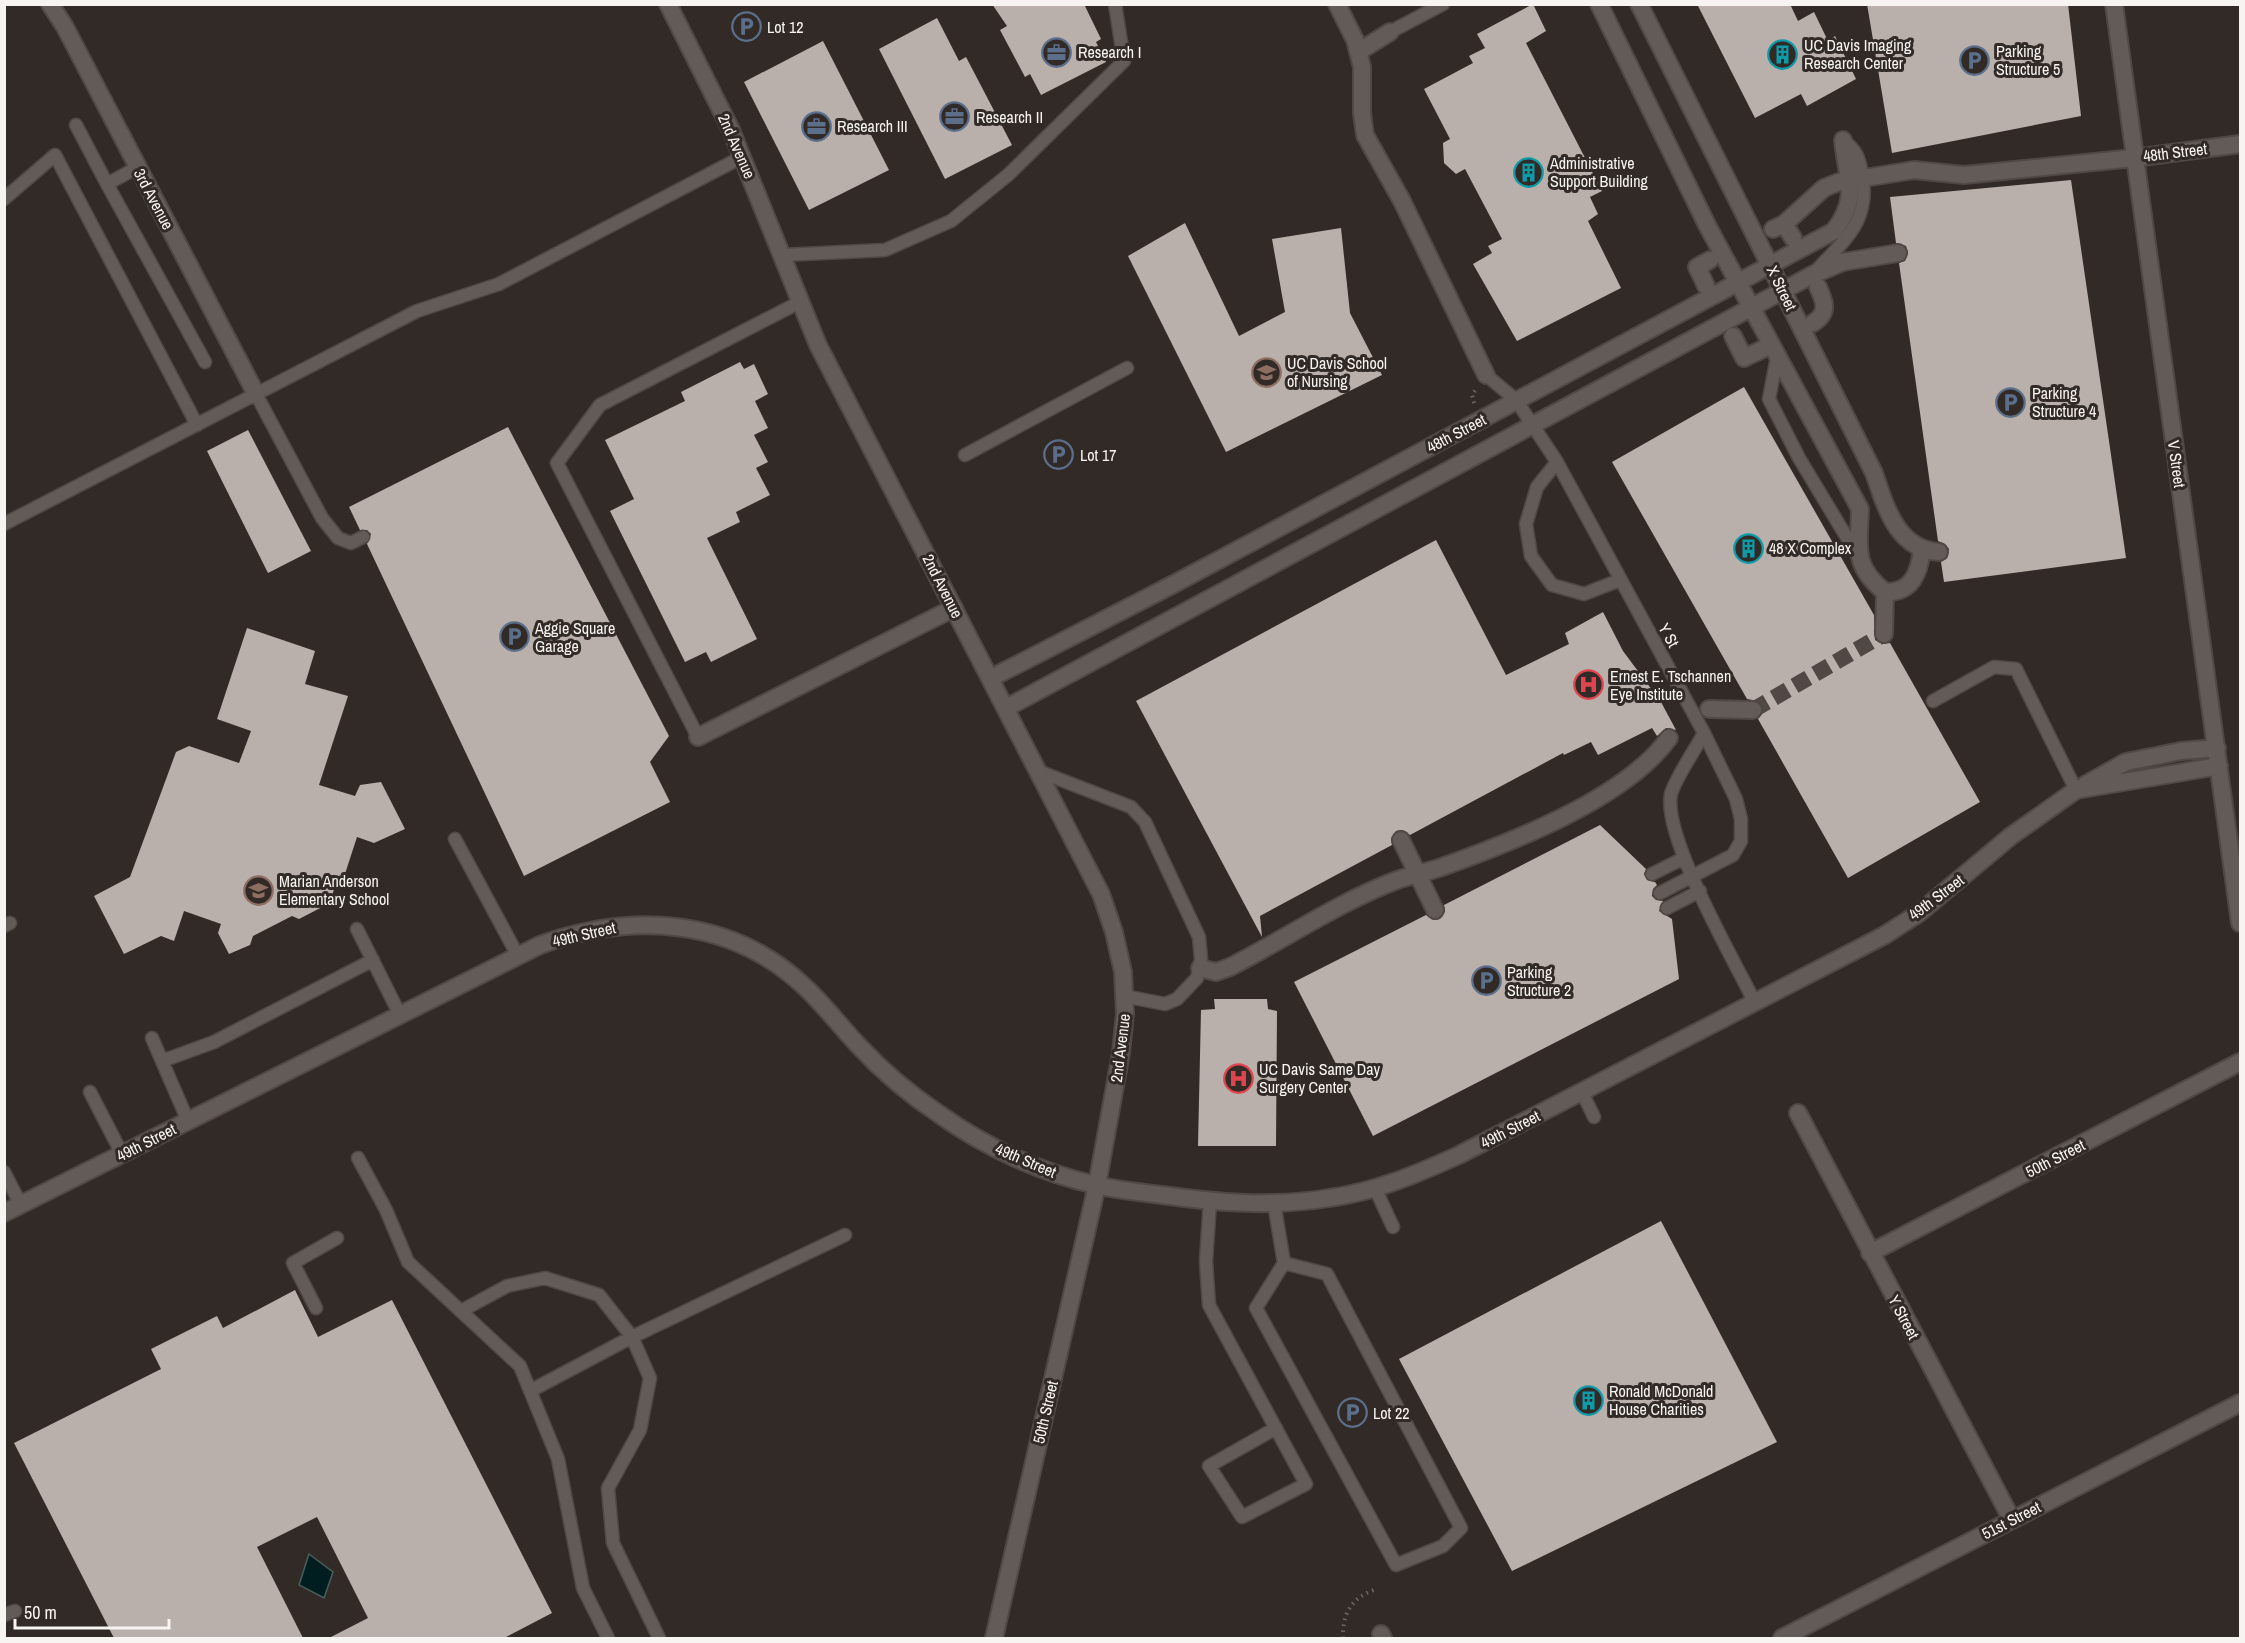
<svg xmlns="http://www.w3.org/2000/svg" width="2245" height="1643" viewBox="0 0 2245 1643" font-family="'Archivo Narrow',sans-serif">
<rect width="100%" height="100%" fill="#312a26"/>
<path fill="#001e1f" stroke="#4a5e5e" stroke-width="1.5" d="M309 1554 333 1572 324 1598 299 1585Z"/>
<path fill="#b9b0ab" d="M992 4H1084L1101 39 1096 42 1106 62 1041 95 1030 74 1025 77 1000 30 1007 26Z
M1533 4 1546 31 1526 43 1602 191 1590 197 1598 214 1588 221 1621 288 1517 341 1473 264 1492 253 1488 246 1502 239 1465 169 1456 174 1444 163 1443 143 1450 139 1424 89 1473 63 1469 56 1485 48 1477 34Z
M1697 4H1790L1798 21 1814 12 1828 41 1835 36 1856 79 1807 106 1801 94 1755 118Z
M1867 4H2068L2081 116 1892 153Z
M937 18 959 61 966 57 1012 145 945 179 879 49Z
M823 41 889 170 809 210 744 82Z
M2071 180 2126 558 1944 582 1941 562 1947 558 1949 549 1945 544 1938 541 1899 263 1905 261 1908 252 1906 246 1896 243 1890 197Z
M1185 223 1239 336 1285 312 1272 239 1341 228 1350 313 1382 375 1226 452 1128 256Z
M740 362 744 369 754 364 768 394 755 401 768 428 754 435 768 462 756 468 770 495 736 512 740 522 707 538 757 639 711 662 706 652 685 662 610 511 634 499 605 440 685 401 681 392Z
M1744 387 1874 615 1875 640 1883 644 1890 643 1980 802 1848 878 1758 719 1763 711 1762 704 1758 701 1747 699 1612 462Z
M508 427 669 736 650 762 670 802 524 876 367 544 371 534 367 530H360L349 507Z
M248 430 311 551 268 573 207 451Z
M1436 540 1506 675 1569 644 1565 633 1603 612 1623 651 1661 702 1676 730 1666 728 1657 736 1652 728 1598 755 1591 742 1564 755 1563 753 1410 835 1402 830 1396 831 1391 839 1392 845 1260 916 1262 937 1136 701Z
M247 628 315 651 305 684 348 696 319 785 355 796 360 785 381 782 405 829 374 843 357 837 343 880 337 879 330 903 299 919 292 916 253 936 250 945 229 954 218 933 221 924 184 911 174 941 161 936 124 954 94 896 130 877 176 752 189 746 239 763 251 731 217 719Z
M1600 825 1646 869 1644 874 1647 880 1655 882 1657 885 1653 889 1652 896 1656 900 1663 901 1659 911 1672 919 1679 979 1373 1136 1294 982 1426 915 1434 920 1440 919 1445 911 1444 905Z
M1214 999H1267L1268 1009 1277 1011 1276 1146H1198L1201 1010 1215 1009Z
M1661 1221 1777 1442 1512 1571 1399 1359Z
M295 1290 318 1337 392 1300 552 1613 504 1638H329L368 1618 317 1517 257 1547 303 1638H114L14 1443 161 1369 151 1349 217 1316 223 1328Z"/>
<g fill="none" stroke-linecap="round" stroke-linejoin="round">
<path stroke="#4f4844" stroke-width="16" stroke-dasharray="16 8" stroke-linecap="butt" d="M1753 710 1884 634"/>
<defs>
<path id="service" d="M1390 32 1443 4
M76 125 107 184
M138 167 107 184 205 362
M4 199 55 155 197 425
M782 255 885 250 951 221 1008 175 1124 61 1115 4
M1815 272C1844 240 1871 222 1862 174 1859 157 1856 150 1843 140
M1777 357 1769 399 1799 458 1858 556
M1486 375 1516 400 1557 462 1704 733 1736 799 1741 819V841L1733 855 1660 893
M256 394 322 518 338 538 351 543 363 537
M965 455 1127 368
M1557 462 1537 487 1526 524 1531 556 1552 585 1584 594 1620 580
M4 524 417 311 499 284 742 157
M1933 701 1994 667 2016 669 2076 790
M1704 733C1696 748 1675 779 1671 794 1662 836 1734 960 1755 1003
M698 737 557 463 600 405 800 302
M1038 771 1131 807 1145 822 1199 937 1201 959 1197 978 1177 999 1165 1004 1124 996
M455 839 518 956
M1652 874 1684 858
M1667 908 1700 891
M4 926 10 923
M357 929 400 1015
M152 1038 188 1121
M162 1061 214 1042 373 960
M90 1092 122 1154
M1582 1092 1594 1117
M358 1158 386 1210 408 1262 520 1366 558 1459 583 1588 608 1638
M4 1172 21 1205
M1375 1188 1393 1227
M1210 1201 1206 1261 1209 1305 1306 1484 1242 1517 1209 1466 1276 1428
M1274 1203 1284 1263 1327 1274 1461 1528 1443 1546 1396 1565 1256 1308 1284 1263
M316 1308 293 1263 337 1238
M461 1311 507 1286 545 1278 599 1295 632 1337 650 1378 640 1430 608 1488 613 1543 659 1638
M530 1391 632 1337 845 1235
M4 1615 15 1611"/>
<path id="pedestrian" d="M1337 4 1355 40 1362 67V113L1365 135 1402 201 1486 375
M1358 52 1390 32
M1784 224 1824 188 1839 182 1914 170 1964 175 2134 158
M1773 229 1784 224 1793 238
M1706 286 1697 267 1710 260
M1813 323C1829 313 1825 302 1818 287
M1733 336 1744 358 1763 349
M1884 634 1885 592
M1709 709 1753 710
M1401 840 1435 910
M1200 968 1216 972 1230 967C1287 938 1340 901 1400 879 1413 875 1426 872 1439 868 1510 843 1625 799 1669 738"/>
<path id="minor" d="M50 4 65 27 256 394
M1599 4 1707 225 1860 509C1859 547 1852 566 1885 592 1912 593 1919 573 1922 550
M1639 4 1874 473C1886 508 1897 549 1939 552
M2114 4 2240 923
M2134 158 2240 144
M991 678 1170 586 1834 231C1861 196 1846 177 1843 140
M1006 708 1812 275 1843 262 1898 253
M698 737 954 608
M2085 785 2126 762 2181 751 2217 748
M1798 1113 2012 1520
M4 1213 540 945C632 912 732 917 806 988 825 1006 840 1026 858 1045 882 1071 909 1094 939 1114 985 1147 1041 1173 1096 1185 1117 1190 1140 1192 1162 1195 1218 1203 1273 1207 1329 1198 1375 1192 1417 1174 1459 1155L1885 935 1919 913 2011 836 2076 790 2219 766
M1870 1253 2240 1062
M1381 1634 1383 1638
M1782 1638 2240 1403"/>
<path id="tertiary" d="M668 4 731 130 818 345 1101 894 1114 932 1123 972 1125 1013 1121 1053 1097 1185 994 1638"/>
</defs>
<use href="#service" stroke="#4f4845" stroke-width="15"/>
<use href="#pedestrian" stroke="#4f4845" stroke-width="20"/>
<use href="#minor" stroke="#4f4845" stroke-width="20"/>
<use href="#tertiary" stroke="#4f4845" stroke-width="20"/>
<path stroke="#6e6865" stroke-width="4" stroke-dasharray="1.5 4.5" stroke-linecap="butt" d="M1474 403 1472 395 1477 388
M1343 1638C1342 1615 1351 1598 1374 1590"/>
<use href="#service" stroke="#635b57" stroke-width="12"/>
<use href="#pedestrian" stroke="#635b57" stroke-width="16"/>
<use href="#minor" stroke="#635b57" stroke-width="16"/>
<use href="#tertiary" stroke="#635b57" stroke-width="16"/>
</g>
<defs>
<symbol id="parking-ring" viewBox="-11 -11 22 22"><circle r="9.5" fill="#312a26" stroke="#5c6f8a" stroke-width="1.5"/><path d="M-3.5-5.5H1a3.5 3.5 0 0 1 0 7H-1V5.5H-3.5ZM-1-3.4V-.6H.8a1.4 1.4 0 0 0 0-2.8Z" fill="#5c6f8a"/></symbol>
<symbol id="office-ring" viewBox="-11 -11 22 22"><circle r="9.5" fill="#312a26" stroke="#5c6f8a" stroke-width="1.5"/><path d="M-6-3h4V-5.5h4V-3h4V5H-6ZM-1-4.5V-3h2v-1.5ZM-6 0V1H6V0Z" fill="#5c6f8a"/></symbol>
<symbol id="building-ring" viewBox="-11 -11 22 22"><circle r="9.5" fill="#312a26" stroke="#0f9aa8" stroke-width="1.5"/><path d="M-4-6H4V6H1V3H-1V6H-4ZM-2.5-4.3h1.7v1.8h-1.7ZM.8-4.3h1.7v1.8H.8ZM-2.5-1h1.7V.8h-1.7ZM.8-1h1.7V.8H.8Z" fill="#0f9aa8"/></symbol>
<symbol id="university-ring" viewBox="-11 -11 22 22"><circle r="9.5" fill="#312a26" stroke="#8d6e63" stroke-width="1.5"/><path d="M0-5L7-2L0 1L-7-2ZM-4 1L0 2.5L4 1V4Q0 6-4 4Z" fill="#8d6e63"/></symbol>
<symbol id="hospital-ring" viewBox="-11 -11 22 22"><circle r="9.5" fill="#312a26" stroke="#e0444e" stroke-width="1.5"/><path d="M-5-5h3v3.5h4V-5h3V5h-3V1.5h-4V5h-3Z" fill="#e0444e"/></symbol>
<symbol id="school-ring" viewBox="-11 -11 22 22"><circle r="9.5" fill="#312a26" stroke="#8d6e63" stroke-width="1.5"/><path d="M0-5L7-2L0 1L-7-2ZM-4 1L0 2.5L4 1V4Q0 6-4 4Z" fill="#8d6e63"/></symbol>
</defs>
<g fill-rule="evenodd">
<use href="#parking-ring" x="730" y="10" width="33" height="33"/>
<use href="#office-ring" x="1040" y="36" width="33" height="33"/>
<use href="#building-ring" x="1766" y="38" width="33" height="33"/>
<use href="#parking-ring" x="1958" y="44" width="33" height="33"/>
<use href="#office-ring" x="938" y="100" width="33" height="33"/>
<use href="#office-ring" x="800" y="110" width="33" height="33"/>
<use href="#building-ring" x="1512" y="156" width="33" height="33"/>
<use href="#university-ring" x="1250" y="356" width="33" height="33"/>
<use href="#parking-ring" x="1994" y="386" width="33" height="33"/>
<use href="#parking-ring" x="1042" y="438" width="33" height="33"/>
<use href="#building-ring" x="1732" y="532" width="33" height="33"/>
<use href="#parking-ring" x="498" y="620" width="33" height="33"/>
<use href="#hospital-ring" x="1572" y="668" width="33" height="33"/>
<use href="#school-ring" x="242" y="874" width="33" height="33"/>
<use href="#parking-ring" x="1470" y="964" width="33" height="33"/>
<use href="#hospital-ring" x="1222" y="1062" width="33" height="33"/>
<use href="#building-ring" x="1572" y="1384" width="33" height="33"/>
<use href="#parking-ring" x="1336" y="1396" width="33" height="33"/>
</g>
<g text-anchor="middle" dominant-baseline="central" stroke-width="6" stroke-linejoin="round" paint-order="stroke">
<g font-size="16" fill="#f8f4f1" stroke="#312a26" text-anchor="start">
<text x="767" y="27">Lot 12</text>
<text x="1804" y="45">UC Davis Imaging<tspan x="1804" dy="18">Research Center</tspan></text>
<text x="1996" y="51">Parking<tspan x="1996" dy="18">Structure 5</tspan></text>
<text x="1078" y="52">Research I</text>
<text x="976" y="117">Research II</text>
<text x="837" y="126">Research III</text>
<text x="1550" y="163">Administrative<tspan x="1550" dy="18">Support Building</tspan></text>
<text x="1287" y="363">UC Davis School<tspan x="1287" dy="18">of Nursing</tspan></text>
<text x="2032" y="393">Parking<tspan x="2032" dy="18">Structure 4</tspan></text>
<text x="1080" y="455">Lot 17</text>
<text x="1769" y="548">48 X Complex</text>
<text x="535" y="628">Aggie Square<tspan x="535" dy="18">Garage</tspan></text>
<text x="1610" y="676">Ernest E. Tschannen<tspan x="1610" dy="18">Eye Institute</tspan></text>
<text x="279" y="881">Marian Anderson<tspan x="279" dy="18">Elementary School</tspan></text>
<text x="1507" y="972">Parking<tspan x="1507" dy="18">Structure 2</tspan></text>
<text x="1259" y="1069">UC Davis Same Day<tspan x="1259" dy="18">Surgery Center</tspan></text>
<text x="1609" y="1391">Ronald McDonald<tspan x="1609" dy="18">House Charities</tspan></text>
<text x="1373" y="1413">Lot 22</text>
</g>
<g font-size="16" fill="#f8f4f1" stroke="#312a26">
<text transform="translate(737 146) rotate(66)">2nd Avenue</text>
<text transform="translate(2175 152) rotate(-7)">48th Street</text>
<text transform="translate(154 199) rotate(62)">3rd Avenue</text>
<text transform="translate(1782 288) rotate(64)">X Street</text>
<text transform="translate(1456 433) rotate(-28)">48th Street</text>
<text transform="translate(2177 464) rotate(82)">V Street</text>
<text transform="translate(943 586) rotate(63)">2nd Avenue</text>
<text transform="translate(1669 635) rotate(61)">Y St</text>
<text transform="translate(1936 897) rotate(-37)">49th Street</text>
<text transform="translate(584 934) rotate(-13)">49th Street</text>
<text transform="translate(1120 1048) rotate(-83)">2nd Avenue</text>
<text transform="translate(1510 1129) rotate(-27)">49th Street</text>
<text transform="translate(146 1142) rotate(-27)">49th Street</text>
<text transform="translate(2055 1158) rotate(-27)">50th Street</text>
<text transform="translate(1026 1160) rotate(23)">49th Street</text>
<text transform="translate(1904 1317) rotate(62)">Y Street</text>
<text transform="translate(1045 1412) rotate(-77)">50th Street</text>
<text transform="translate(2011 1520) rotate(-27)">51st Street</text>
</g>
</g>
<rect width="2245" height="1643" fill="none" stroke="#f8f4f1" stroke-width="12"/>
<path d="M15 1619v9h154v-9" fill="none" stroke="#f8f4f1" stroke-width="3"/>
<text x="24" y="1619" font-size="18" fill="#f8f4f1" stroke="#312a26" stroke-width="4.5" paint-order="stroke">50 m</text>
</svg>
